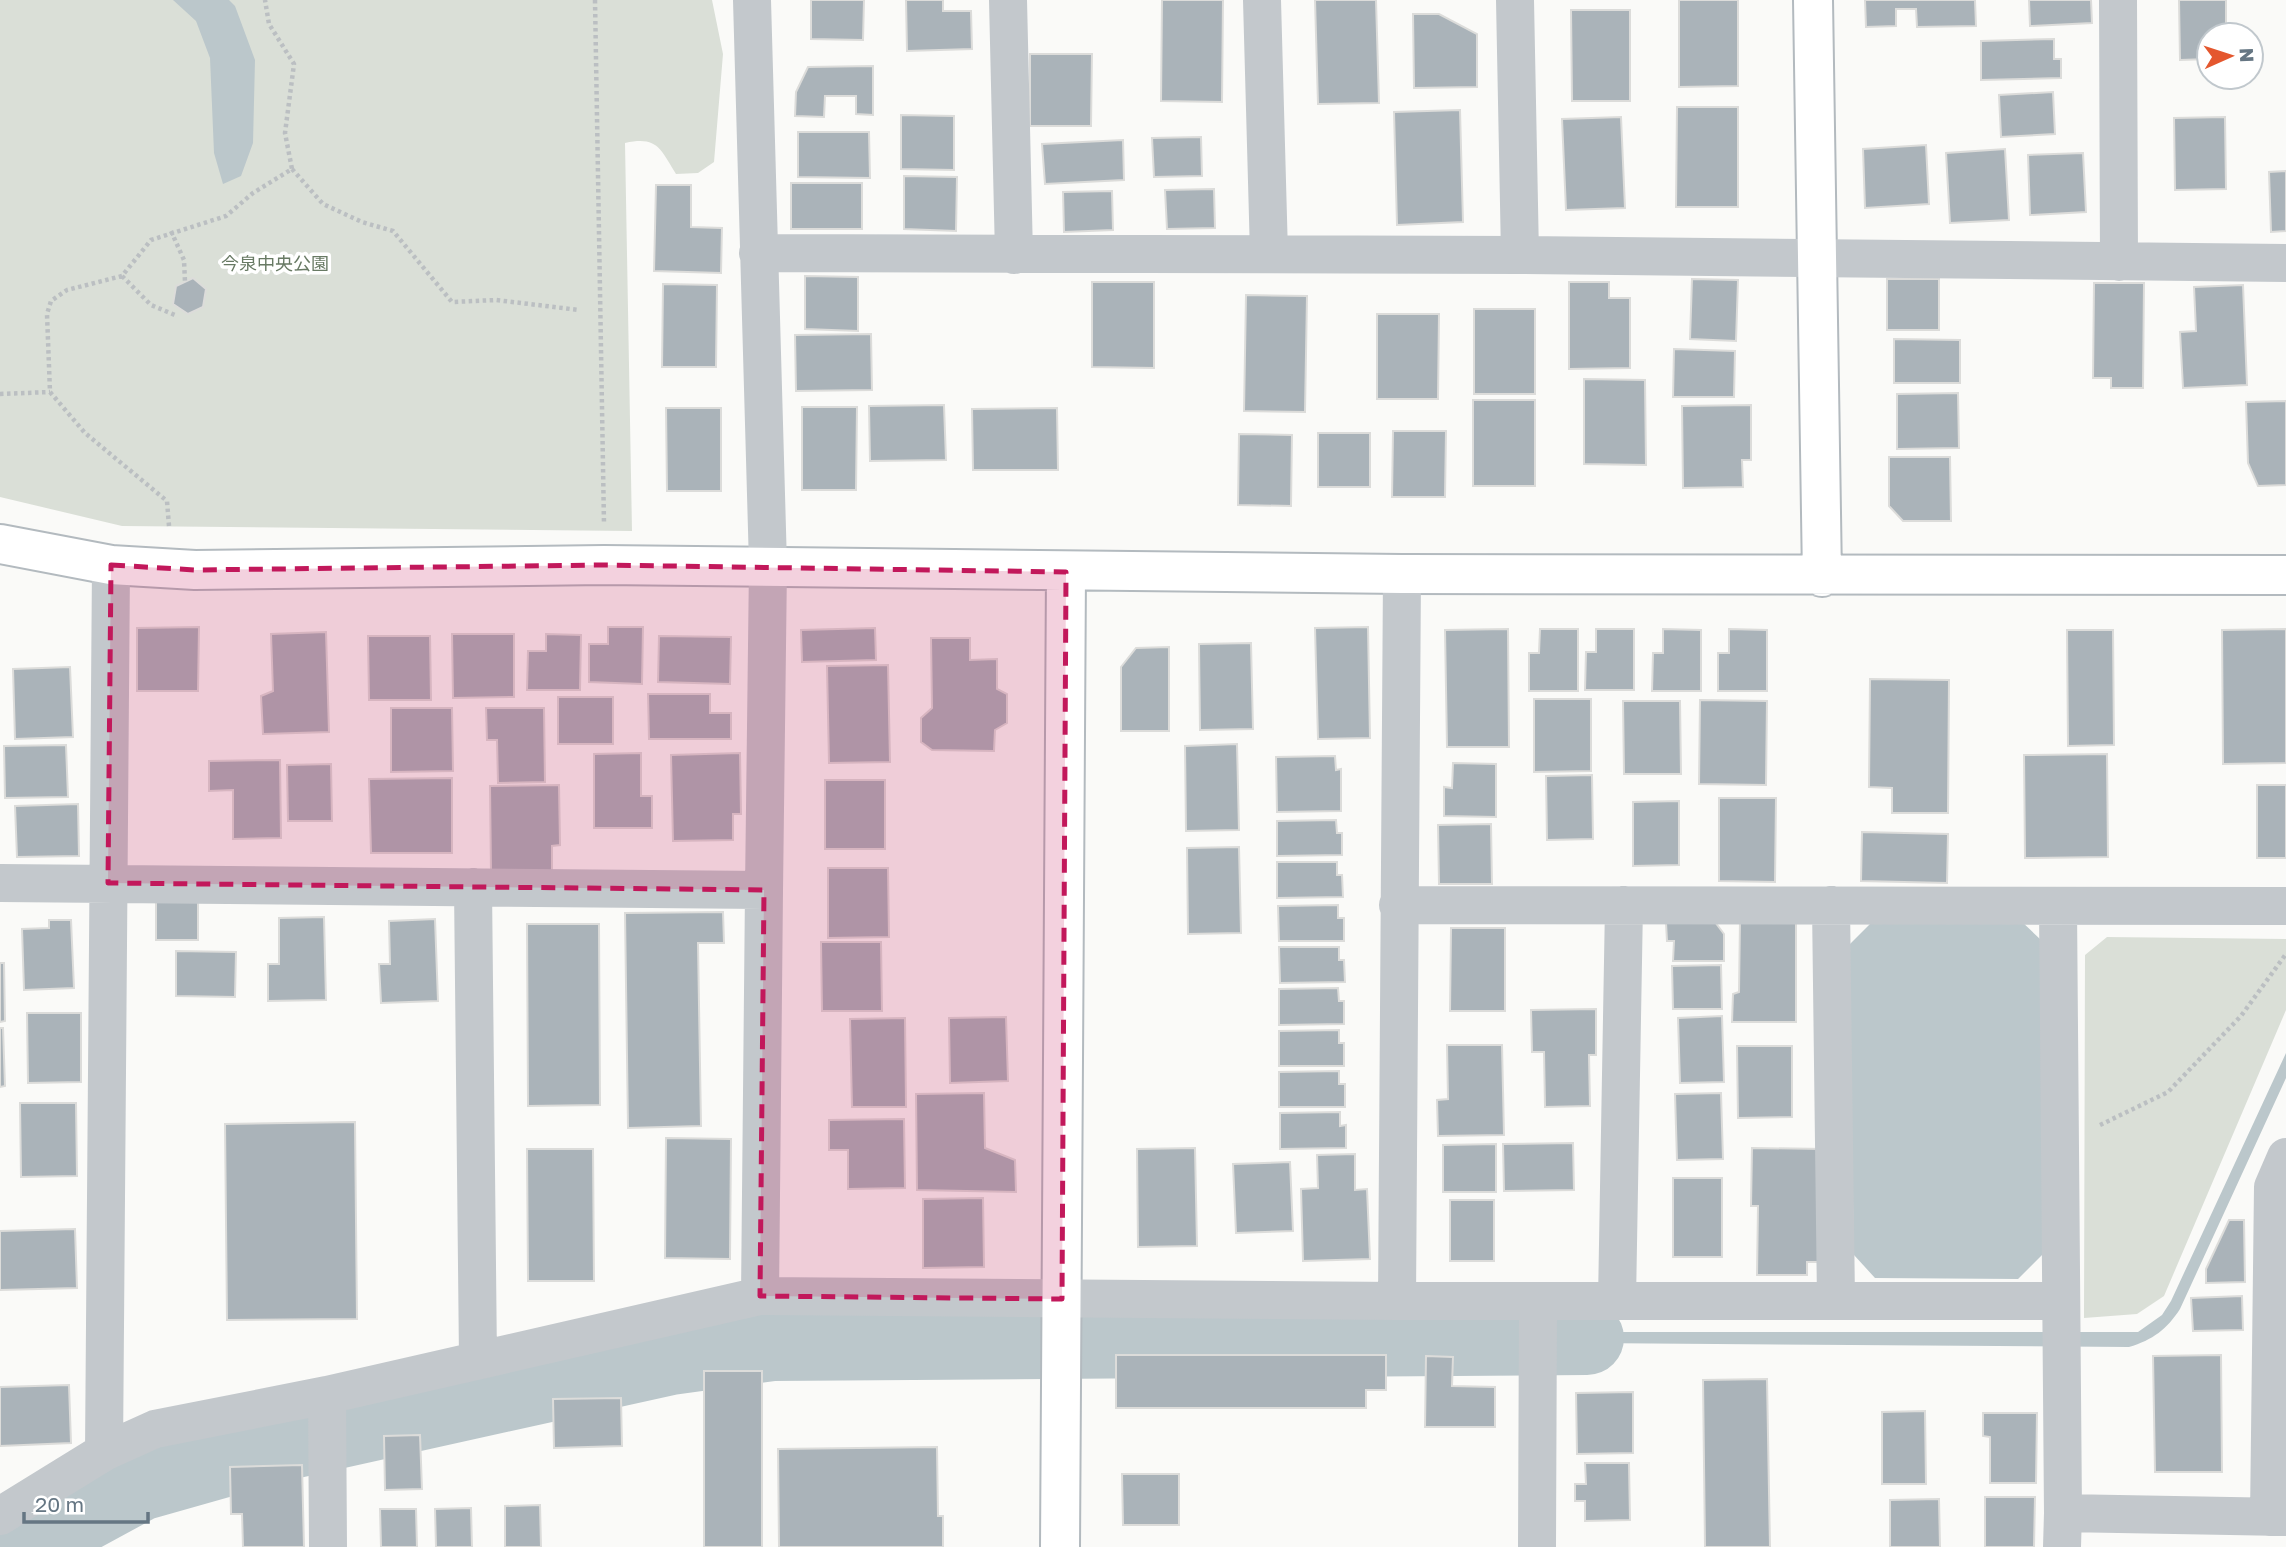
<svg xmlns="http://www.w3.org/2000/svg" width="2286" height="1547" viewBox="0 0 2286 1547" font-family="'Golos Text','Noto Sans JP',sans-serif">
<rect width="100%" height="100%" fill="#fafaf8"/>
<path fill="#dadfd7" d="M0 0H712L723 54 714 162 698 173 676 174C660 148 657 136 625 143L632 531 122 526 0 497Z
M2107 937 2286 939V1010L2164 1296 2137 1314 2084 1318 2085 955Z"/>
<path fill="#bbc7cb" d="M173 0H229L235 6 255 60 253 143 241 176 223 184 214 153 210 58 196 21Z
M1875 919 2020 920 2041 940 2043 1254 2018 1279 1875 1278 1854 1255 1848 946Z
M2286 1053V1078L2180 1309C2167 1329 2153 1340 2129 1347L1587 1343V1332H2138L2162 1315 2171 1301Z
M1151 1329 1472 1333V1343L1151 1341Z
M991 1338V1351L766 1349 371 1431 369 1421 767 1340Z
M286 1438 288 1449 148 1480 37 1547H12L145 1468Z"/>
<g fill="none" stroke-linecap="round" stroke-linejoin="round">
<path stroke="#bbc7cb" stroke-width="74" d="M24 1547 140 1484 277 1445 670 1358 772 1344 1587 1338"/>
</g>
<path fill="#aab3b9" stroke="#dcdcda" stroke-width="2" d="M811 0H864L863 40 811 39Z
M906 0H943V11H971L972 49 907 51Z
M1162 0H1223L1222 102 1161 101Z
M1315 0H1376L1379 103 1318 104Z
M1679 0H1738V86L1679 87Z
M1865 0H1975L1976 26 1917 27 1916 9H1896V26L1866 27Z
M2029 0H2091L2092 23 2030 26Z
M2179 0H2226V35H2209V59L2180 60Z
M1571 10H1630V101H1572Z
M1413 14H1439L1477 34V87L1414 88Z
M2054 39V59H2061V78L1981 80V41Z
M1030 54H1092L1091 126H1030Z
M873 66V115L856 114V96H825L824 117 795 116 796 92 808 67Z
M2053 92 2055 134 2001 137 1999 95Z
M1677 107H1738V207H1676Z
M1460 110 1463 222 1397 225 1394 112Z
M901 115 954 116V170L901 169Z
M1621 117 1625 208 1566 210 1562 119Z
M2225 117 2226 189 2175 190 2174 118Z
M798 132H869L870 178 798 177Z
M1201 137 1202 176 1154 177 1152 138Z
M1123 140 1124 180 1045 184 1042 144Z
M1926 145 1929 204 1865 208 1863 149Z
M2005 149 2009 220 1950 223 1946 153Z
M2083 153 2086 212 2030 215 2028 155Z
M2286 171V231L2271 232 2269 172Z
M904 176 957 177 956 231 904 229Z
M791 183H862V229H791Z
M656 185H691V227L722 228 721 273 654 271Z
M1214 189 1215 228 1167 229 1165 190Z
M1112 191 1113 230 1064 232 1063 192Z
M805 276 858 277V331L805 329Z
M193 278 206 289 203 307 188 314 173 304 176 286Z
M1692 279 1738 280 1736 341 1690 339Z
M1887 279H1939V330H1887Z
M1092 282H1154V368L1092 367Z
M1569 282H1609V298H1630V368L1569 369Z
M2094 283H2144L2143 388H2111V378H2093Z
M663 284 717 285 716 367H662Z
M2243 285 2247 385 2183 388 2180 332 2196 331 2194 287Z
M1246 295 1307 296 1305 412 1244 411Z
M1474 309H1535V394H1474Z
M1377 314H1439L1438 399H1377Z
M871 334 872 390 796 391 795 335Z
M1894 339 1960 340V383H1894Z
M1674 349 1735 351 1734 397H1673Z
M1584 379 1645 380 1646 465 1584 464Z
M1958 393 1959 448 1897 449V394Z
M1473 400H1535V486H1473Z
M2286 401V485L2258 486 2248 463 2246 402Z
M944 405 946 460 870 461 869 406Z
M1751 405V460H1742L1743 487 1683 488 1682 406Z
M802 407H857L856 490H802Z
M666 408H721V491H667Z
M1057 408 1058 470H973L972 409Z
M1393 431H1446L1445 497H1392Z
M1318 433H1370V487H1318Z
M1239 434 1292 435 1291 506 1238 505Z
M1889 457H1950L1951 521H1903L1889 506Z
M199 627 198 691H137V628Z
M608 627H643L642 684 589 682V644H608Z
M1368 627 1370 738 1318 739 1315 628Z
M875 628 876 660 802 662 801 630Z
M1508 629 1509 747H1447L1445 630Z
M1540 629H1578V691H1529V653H1539Z
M1596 629H1634V690H1585L1586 652H1596Z
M1663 629 1701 630V691H1652L1653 653H1663Z
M1729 629 1767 630V691H1718V653H1729Z
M2286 629V763L2223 764 2222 630Z
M2067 630H2113L2114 745 2068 746Z
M326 632 329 732 263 734 261 696 273 691 271 634Z
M452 634H514V697L453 698Z
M546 634 581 635 580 690H527L528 651H546Z
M368 636H430L431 700H369Z
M659 636 731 637 730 684 658 682Z
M931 638H970V660L997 659V689L1007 694V723L995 730 994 751 932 750 921 742V718L932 708Z
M1251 643 1253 729 1200 730 1199 644Z
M1169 647V731H1121V667L1136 648Z
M888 665 890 762 829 763 827 666Z
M70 667 73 737 15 739 13 669Z
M1870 679 1949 680 1948 813H1892V788L1869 787Z
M648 694H710V713H731V739H649Z
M558 697H613V744H558Z
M1534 699H1591V771L1534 772Z
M1700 700 1767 701 1766 785 1699 784Z
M1623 701H1680L1681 774H1624Z
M391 708H452L453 771 391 772Z
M486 708H544L545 782 498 783 497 740H487Z
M1237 744 1239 830 1186 831 1185 746Z
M66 745 68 797 5 798 4 746Z
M641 753V796H652V828H594V754Z
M740 753 741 814H733V840L673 841 671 755Z
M2107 754 2108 857 2025 858 2024 755Z
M1335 756 1336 770 1341 769V811L1277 812 1276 757Z
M280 760 281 838 233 839V790L209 791V761Z
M1453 763 1496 764V817L1444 816V787L1452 788Z
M331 764 332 821H288L287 765Z
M1592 775 1593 839 1547 840 1546 776Z
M452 778V853H371L369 779Z
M825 780H885V849H825Z
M559 785 560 845 552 846V871L491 872 490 786Z
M2257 785H2286V858H2257Z
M1719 798H1776L1775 882 1719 881Z
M1679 801V865L1633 866V802Z
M78 804 79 856 17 857 15 806Z
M1336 820 1337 833H1342V855L1277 856V821Z
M1491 824 1492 884H1439L1438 825Z
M1862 832 1948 834 1947 883 1861 881Z
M1239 847 1241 933 1188 934 1187 848Z
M1277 862H1337V875H1342L1343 897 1277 898Z
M828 868H888L889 937 828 938Z
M156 899 198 900V940H156Z
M1338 905V918H1344V941H1279L1278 906Z
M723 912 724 943H698L701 1126 628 1128 625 913Z
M324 917 326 1000 268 1001V964H279V918Z
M435 919 438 1001 381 1003 379 964H390L389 921Z
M49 920H71L74 988 24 990 22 929 49 928Z
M1740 920H1796V1022H1732L1733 994 1739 992Z
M1715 922 1724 934V961H1673L1674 941H1667L1666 923Z
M527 924H599L600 1105 528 1106Z
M1451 928H1505V1011H1450Z
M821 942H881L882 1011H822Z
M1279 947H1339V960H1344L1345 982 1280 983Z
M176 951 236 952 235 997 176 996Z
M0 963H4L5 1021 0 1022Z
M1721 965 1722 1009H1673L1672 966Z
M1338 988 1339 1001H1344V1024L1279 1025V989Z
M1596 1009V1055H1589L1590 1106 1545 1107 1544 1052H1532L1531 1010Z
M27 1013H81V1082L28 1083Z
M1722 1016 1724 1082 1680 1083 1678 1018Z
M1006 1017 1008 1081 950 1083 949 1018Z
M905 1018 906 1107H852L850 1019Z
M0 1028H3L5 1086 0 1087Z
M1339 1030V1043H1344V1066H1279V1031Z
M1447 1045H1502L1504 1135 1438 1136 1437 1100 1448 1099Z
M1737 1046H1792V1117L1738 1118Z
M1339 1071V1084H1345V1107H1279V1072Z
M984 1093 985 1148 1015 1160 1016 1192 917 1190 916 1094Z
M1721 1093 1723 1159 1677 1160 1675 1094Z
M20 1103H76L77 1176 21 1177Z
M1340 1112V1126L1346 1125V1148L1280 1149V1113Z
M904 1119 905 1188 848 1189V1150H829V1120Z
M355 1122 357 1319 227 1320 225 1124Z
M666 1138 731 1139 730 1259 665 1258Z
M1573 1143 1574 1190 1504 1191 1503 1144Z
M1496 1144V1192H1443V1145Z
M1195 1148 1197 1246 1138 1247 1137 1149Z
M1752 1148 1823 1149 1821 1262H1807V1275H1757L1758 1206H1751Z
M527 1149H593L594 1281H528Z
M1355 1154V1190L1367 1189 1370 1259 1303 1261 1301 1189 1318 1188 1317 1155Z
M1290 1162 1293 1231 1236 1233 1233 1164Z
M1673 1178H1722V1257H1673Z
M983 1198 984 1267 923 1268V1199Z
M1450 1200H1494V1261H1450Z
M2229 1220H2244L2245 1282 2206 1283V1269Z
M75 1229 77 1288 0 1290V1231Z
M2242 1296 2243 1330 2193 1331 2191 1298Z
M1116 1355H1386V1390H1366V1408H1116Z
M2221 1355 2222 1472H2155L2153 1356Z
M1426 1356 1453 1357 1452 1386 1495 1387V1427H1425Z
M704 1371H762V1547H704Z
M1767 1379 1770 1547H1705L1703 1380Z
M69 1385 71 1443 0 1446V1387Z
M1633 1392V1453L1577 1454 1576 1393Z
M621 1398 622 1446 554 1448 553 1399Z
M1925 1411 1926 1484H1882V1412Z
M1983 1413H2037L2036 1483H1990V1437L1983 1436Z
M420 1435 422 1489 385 1490 384 1436Z
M937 1447 938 1516H943V1547H779L778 1449Z
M1585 1463H1629L1630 1520 1585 1521V1501H1575V1484H1586Z
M302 1465 304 1547H243L242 1514H231L230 1467Z
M1122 1474H1179V1525H1123Z
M1985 1497H2035L2034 1547H1985Z
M1939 1499 1940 1547H1890V1500Z
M540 1505 541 1547H505V1506Z
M471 1508 472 1547H436L435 1509Z
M380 1509H416L417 1547H381Z"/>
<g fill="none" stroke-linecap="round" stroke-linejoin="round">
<defs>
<path id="secondary" d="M1813 0 1822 577
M0 544 111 565 195 570 604 565 1402 574 2286 575
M1060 1547 1066 572"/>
</defs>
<use href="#secondary" stroke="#b3babf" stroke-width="42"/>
<path stroke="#bbbfc2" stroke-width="4.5" stroke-dasharray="3.5 3.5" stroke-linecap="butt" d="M595 0 604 524
M292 169 323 204 362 222 393 231 452 302 496 300 579 310
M171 231 184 260 185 282
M122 276 151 305 175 315
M0 394 50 392
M169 526 167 501 85 433 50 392 47 314 51 301 67 290 122 276 151 240 226 216 253 193 292 169 285 133 294 64 269 24 265 0
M2100 1125 2168 1092 2241 1016 2286 954"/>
<path stroke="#c3c8cc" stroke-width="38" d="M1008 0 1014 255
M1262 0 1269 254
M1515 0 1520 255
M2118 0 2119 262
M758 253 1520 255 2286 263
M0 883 764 890 768 565 752 0
M473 887 478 1360
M1398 905 2286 906
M1831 905 1836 1301
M2058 907 2063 1513
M2286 1157 2273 1187H2286
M760 1296 764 890
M1397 1301H2061
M1617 1301 1624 905
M327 1395 328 1547
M104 1452 111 565
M0 1516 104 1452 155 1429 327 1395 760 1296 1397 1301 1402 574
M2269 1517 2273 1187
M1537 1547 1538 1301
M2062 1547 2063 1513 2286 1517"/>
<use href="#secondary" stroke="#fff" stroke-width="38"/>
</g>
<path fill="#c2185b" fill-opacity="0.2" stroke="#c2185b" stroke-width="5" stroke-dasharray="14 9" stroke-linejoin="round" d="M111 565 195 570 604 565 1066 572 1062 1299 760 1296 764 890 108 883Z"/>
<g text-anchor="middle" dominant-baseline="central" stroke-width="7" stroke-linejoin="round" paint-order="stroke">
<g font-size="18" fill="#687a64" stroke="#fff">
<text x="275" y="263">今泉中央公園</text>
</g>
</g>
<g transform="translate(2230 56) rotate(87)"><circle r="33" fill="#ffffff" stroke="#c1c8cd" stroke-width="2"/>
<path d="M0-5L12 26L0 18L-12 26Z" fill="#e4572e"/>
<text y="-10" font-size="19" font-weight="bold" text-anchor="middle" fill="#657683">N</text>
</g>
<path d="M24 1512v10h124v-10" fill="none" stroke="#657683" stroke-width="3.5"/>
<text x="35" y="1512" font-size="21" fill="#657683" stroke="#ffffff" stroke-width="5" paint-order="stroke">20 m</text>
</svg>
